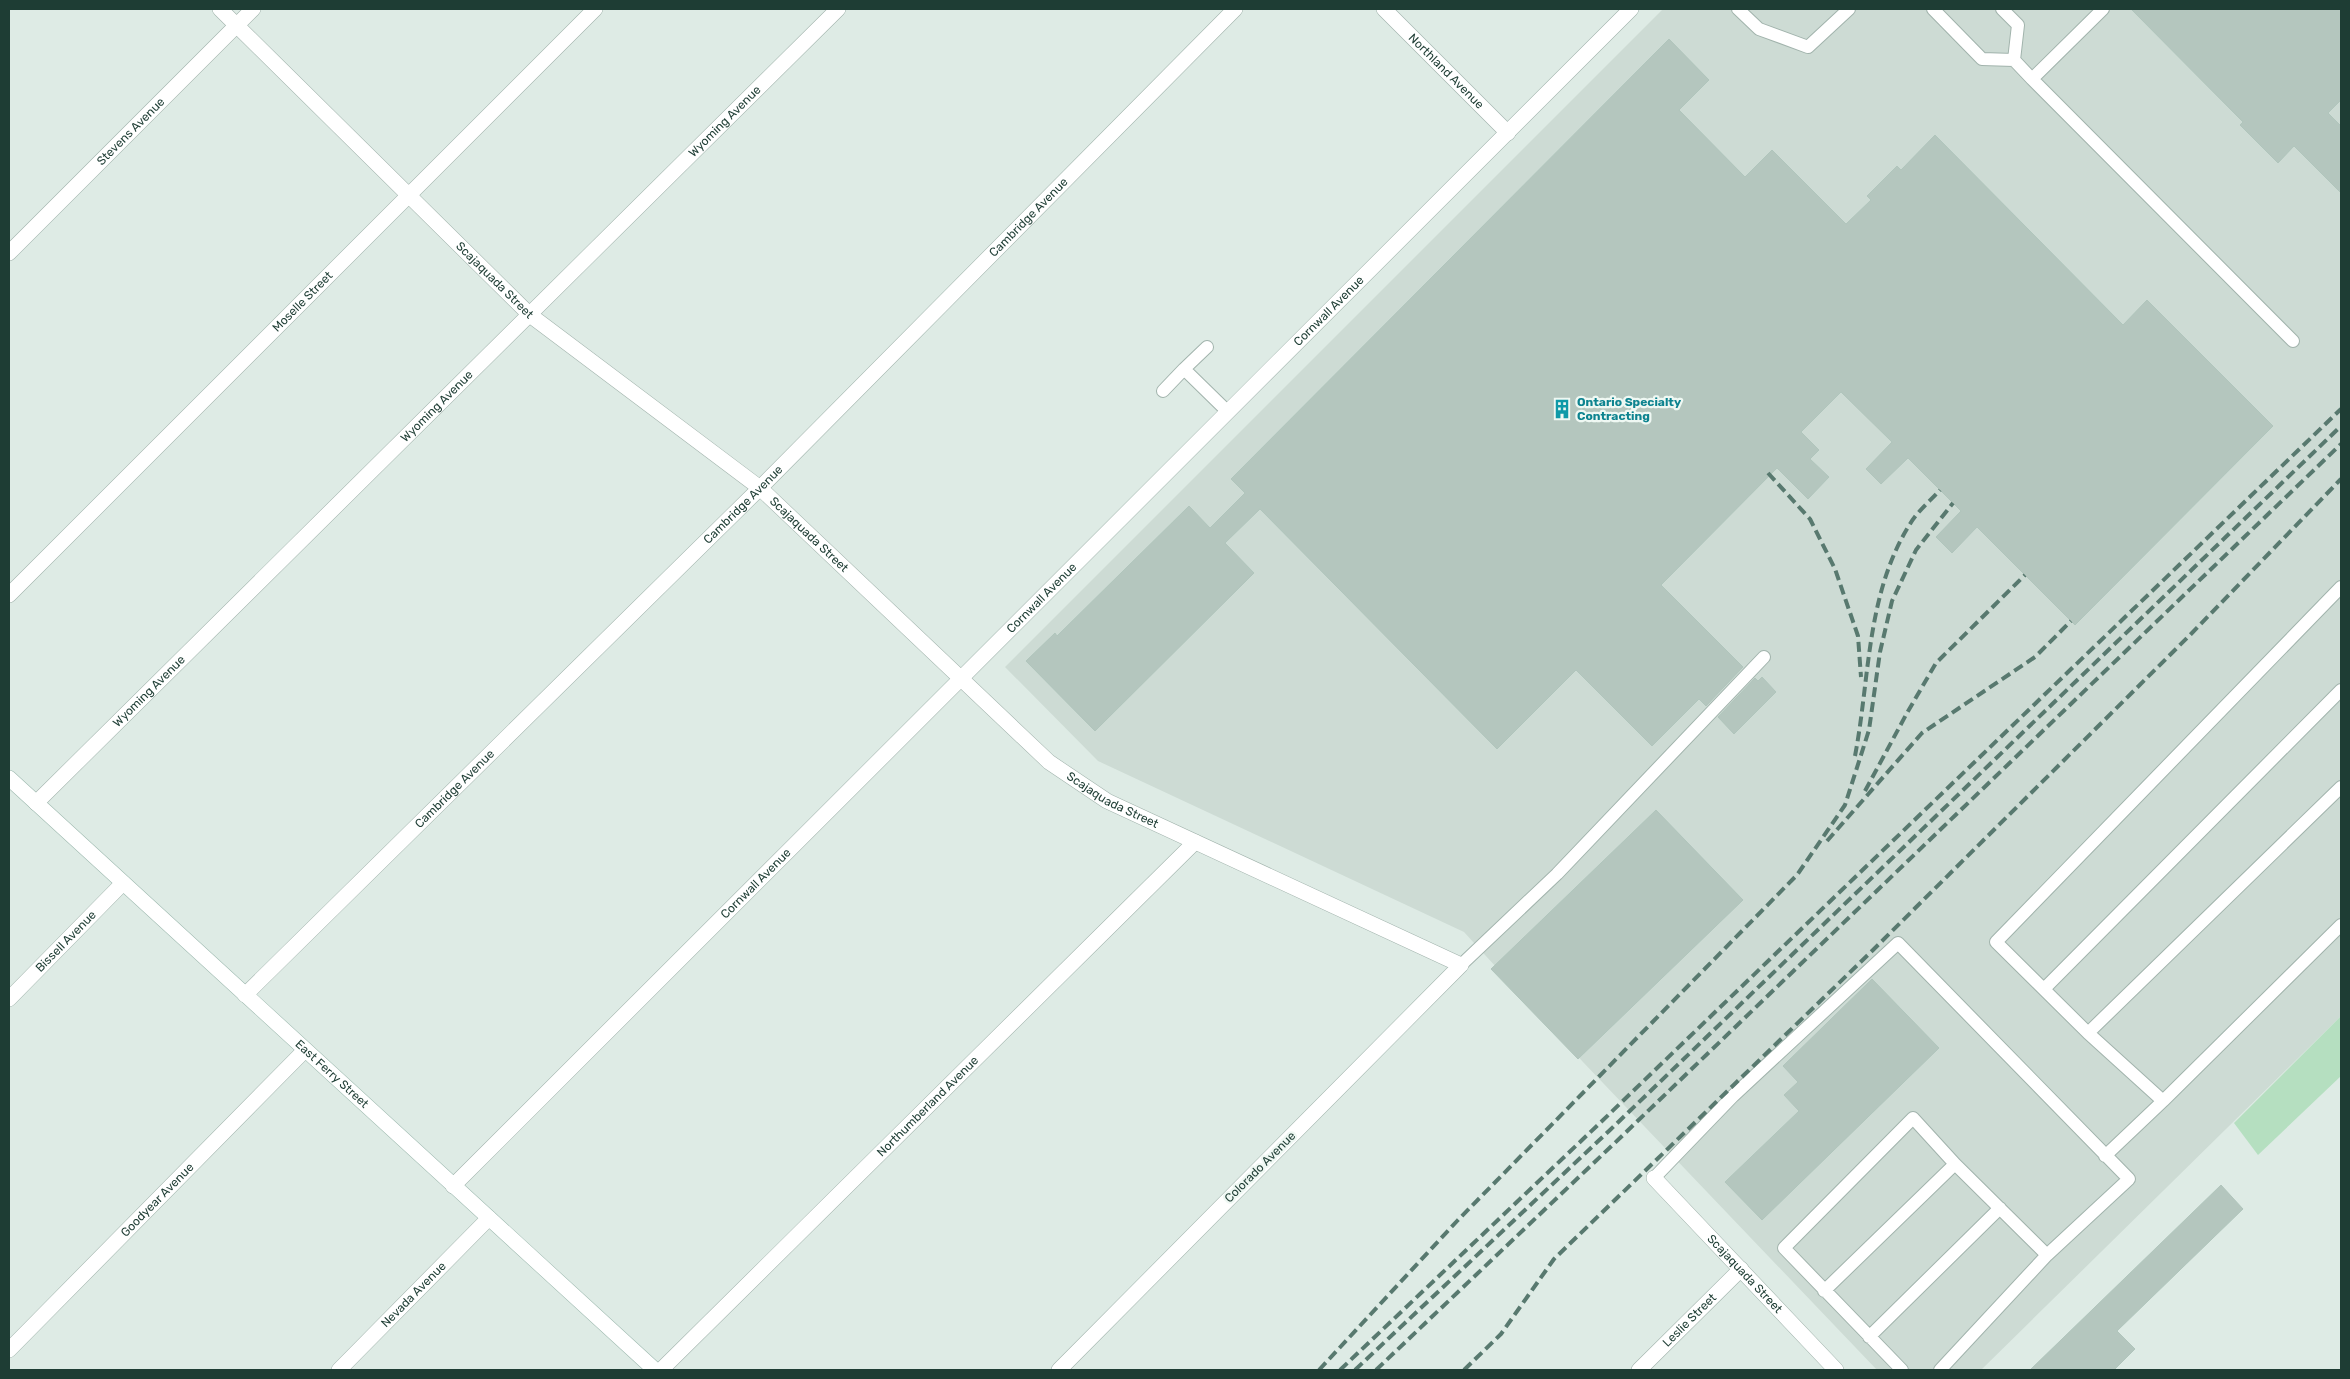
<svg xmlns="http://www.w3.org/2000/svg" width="2350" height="1379" viewBox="0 0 2350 1379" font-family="Rubik,sans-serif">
<rect width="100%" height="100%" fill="#deebe5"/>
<path fill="#cddbd4" d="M1663 9H2341V1016L1981 1370H1877L1583 1062 1464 932 1098 761 1005 667Z"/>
<path fill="#b5dfc0" d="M2341 1016V1076L2258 1155 2234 1123Z"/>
<path fill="#b4c6be" stroke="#b0c5bc" d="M2131 9H2341V100L2328 113 2341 126V193L2294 146 2278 163 2240 125 2243 122Z
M1669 39 1709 80 1679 110 1745 177 1772 150 1846 224 1871 200 1867 196 1897 166 1901 170 1935 135 2123 325 2147 300 2273 426 2075 625 1977 527 1952 553 1936 537 1961 511 1908 458 1881 484 1866 469 1892 442 1841 392 1801 432 1819 450 1810 459 1829 477 1808 499 1777 468 1661 585 1743 667 1706 706 1699 699 1652 746 1576 670 1497 749 1260 509 1225 543 1254 573 1095 731 1026 661 1055 633 1057 636 1189 506 1210 528 1245 493 1231 479Z
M1762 677 1776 692 1734 734 1718 717 1755 678 1758 681Z
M1656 810 1743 900 1578 1059 1491 969Z
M1872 979 1939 1048 1762 1220 1725 1182 1799 1111 1784 1095 1798 1082 1783 1066Z
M2221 1185 2243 1209 2117 1331 2135 1349 2114 1370H2030Z"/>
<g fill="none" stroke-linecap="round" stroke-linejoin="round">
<defs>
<path id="lane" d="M1738 9 1759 29 1808 47 1849 9
M1933 9 1982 59 2014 60 2018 25 2002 9
M2103 9 2032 79 2293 341
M2014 60 2032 79
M1207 347 1184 369 1228 412
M1163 391 1184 369
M2341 587 1996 942 2088 1033 2163 1101 2341 925
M1461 965 1557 874 1764 657
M2044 989 2341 690
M2088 1033 2341 787
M2105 1156 2163 1101
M1654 1178 1733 1096 1898 943 2129 1179 2047 1255 1940 1370
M1824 1291 1955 1164 2047 1255
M1869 1337 2000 1208
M1902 1370 1784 1248 1913 1118 1955 1164"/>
<g id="street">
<path id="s1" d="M220 9 530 315 760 488 1049 762 1107 801 1461 965 1059 1370"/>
<path id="s2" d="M1384 9 1508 133"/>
<path id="s3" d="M9 253 253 9"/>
<path id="s4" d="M9 595 595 9"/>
<path id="s5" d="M36 803 838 9"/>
<path id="s6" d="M245 995 760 488 1235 9"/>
<path id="s7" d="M9 999 123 883"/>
<path id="s8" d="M1654 1178 1836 1370"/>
<path id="s9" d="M453 1186 1631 9"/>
<path id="s10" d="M9 1350 305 1050"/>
<path id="s11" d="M339 1370 489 1218"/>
<path id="s12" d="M661 1370 1195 842"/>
<path id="s13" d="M1639 1370 1741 1269"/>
</g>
<g id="secondary">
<path id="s14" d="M9 778 655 1370"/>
</g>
</defs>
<use href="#lane" stroke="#a1b3ac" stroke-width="14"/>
<use href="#street" stroke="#a1b3ac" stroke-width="16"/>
<use href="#secondary" stroke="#9cb8ae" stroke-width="16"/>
<use href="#lane" stroke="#fff" stroke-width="12"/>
<use href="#street" stroke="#fff" stroke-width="15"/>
<use href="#secondary" stroke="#fff" stroke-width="15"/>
<path stroke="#58796f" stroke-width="4" stroke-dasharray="10 5" stroke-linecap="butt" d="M1768 473 1810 519 1835 569 1858 636 1861 677
M1855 756C1870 678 1866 594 1910 524 1917 512 1930 501 1940 490
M1865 791 1907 713 1936 663 2025 575
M1827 841 1922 733 2035 657 2071 621
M1319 1370 1458 1220 1797 875 1845 805 1869 730 1880 652 1892 601 1916 550 1953 503
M1340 1370 1601 1122 2341 409
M1355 1370 1610 1130 2341 426
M1376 1370 1621 1137 2341 444
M1464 1370 1501 1334 1554 1259 1873 950 2191 634 2341 479"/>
</g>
<defs>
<symbol id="building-bare" viewBox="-9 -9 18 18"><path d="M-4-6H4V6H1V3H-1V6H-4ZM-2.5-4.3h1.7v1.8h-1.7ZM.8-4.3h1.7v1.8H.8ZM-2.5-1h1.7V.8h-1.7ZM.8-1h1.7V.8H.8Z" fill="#0f9aa8" stroke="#eff8f3" stroke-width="2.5" paint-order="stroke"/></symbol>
</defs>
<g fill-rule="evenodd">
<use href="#building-bare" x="1548" y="395" width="28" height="28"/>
</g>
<g text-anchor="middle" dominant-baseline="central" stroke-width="4.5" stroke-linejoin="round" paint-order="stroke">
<g font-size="12" fill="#1e3d34" stroke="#eff8f3">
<text stroke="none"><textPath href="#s2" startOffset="88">Northland Avenue</textPath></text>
<text stroke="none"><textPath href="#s5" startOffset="969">Wyoming Avenue</textPath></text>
<text stroke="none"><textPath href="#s3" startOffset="172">Stevens Avenue</textPath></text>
<text stroke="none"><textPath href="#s6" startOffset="1104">Cambridge Avenue</textPath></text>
<text stroke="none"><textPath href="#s1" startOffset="386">Scajaquada Street</textPath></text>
<text stroke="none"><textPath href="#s4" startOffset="415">Moselle Street</textPath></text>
<text stroke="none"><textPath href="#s9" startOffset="1238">Cornwall Avenue</textPath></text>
<text stroke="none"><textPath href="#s5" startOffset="564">Wyoming Avenue</textPath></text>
<text stroke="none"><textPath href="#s6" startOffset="699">Cambridge Avenue</textPath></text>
<text stroke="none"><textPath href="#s1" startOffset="791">Scajaquada Street</textPath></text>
<text stroke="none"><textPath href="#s9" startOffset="832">Cornwall Avenue</textPath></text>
<text stroke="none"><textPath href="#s5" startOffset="159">Wyoming Avenue</textPath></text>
<text stroke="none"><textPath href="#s6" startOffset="294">Cambridge Avenue</textPath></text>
<text stroke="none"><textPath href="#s1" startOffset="1196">Scajaquada Street</textPath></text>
<text stroke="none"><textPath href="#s9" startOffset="428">Cornwall Avenue</textPath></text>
<text stroke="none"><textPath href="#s7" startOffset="81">Bissell Avenue</textPath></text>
<text stroke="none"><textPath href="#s14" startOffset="438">East Ferry Street</textPath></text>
<text stroke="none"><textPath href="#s12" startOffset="375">Northumberland Avenue</textPath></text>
<text transform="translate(1260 1167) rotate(-45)">Colorado Avenue</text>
<text stroke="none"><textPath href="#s10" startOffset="211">Goodyear Avenue</textPath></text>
<text stroke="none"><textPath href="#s8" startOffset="132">Scajaquada Street</textPath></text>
<text stroke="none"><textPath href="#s11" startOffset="106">Nevada Avenue</textPath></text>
<text stroke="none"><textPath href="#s13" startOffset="71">Leslie Street</textPath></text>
</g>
<g font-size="12" font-weight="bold" fill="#0d838f" stroke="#eff8f3" text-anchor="start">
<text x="1577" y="402">Ontario Specialty<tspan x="1577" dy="14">Contracting</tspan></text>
</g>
</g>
<rect width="2350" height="1379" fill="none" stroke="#1e3d34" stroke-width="20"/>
</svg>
